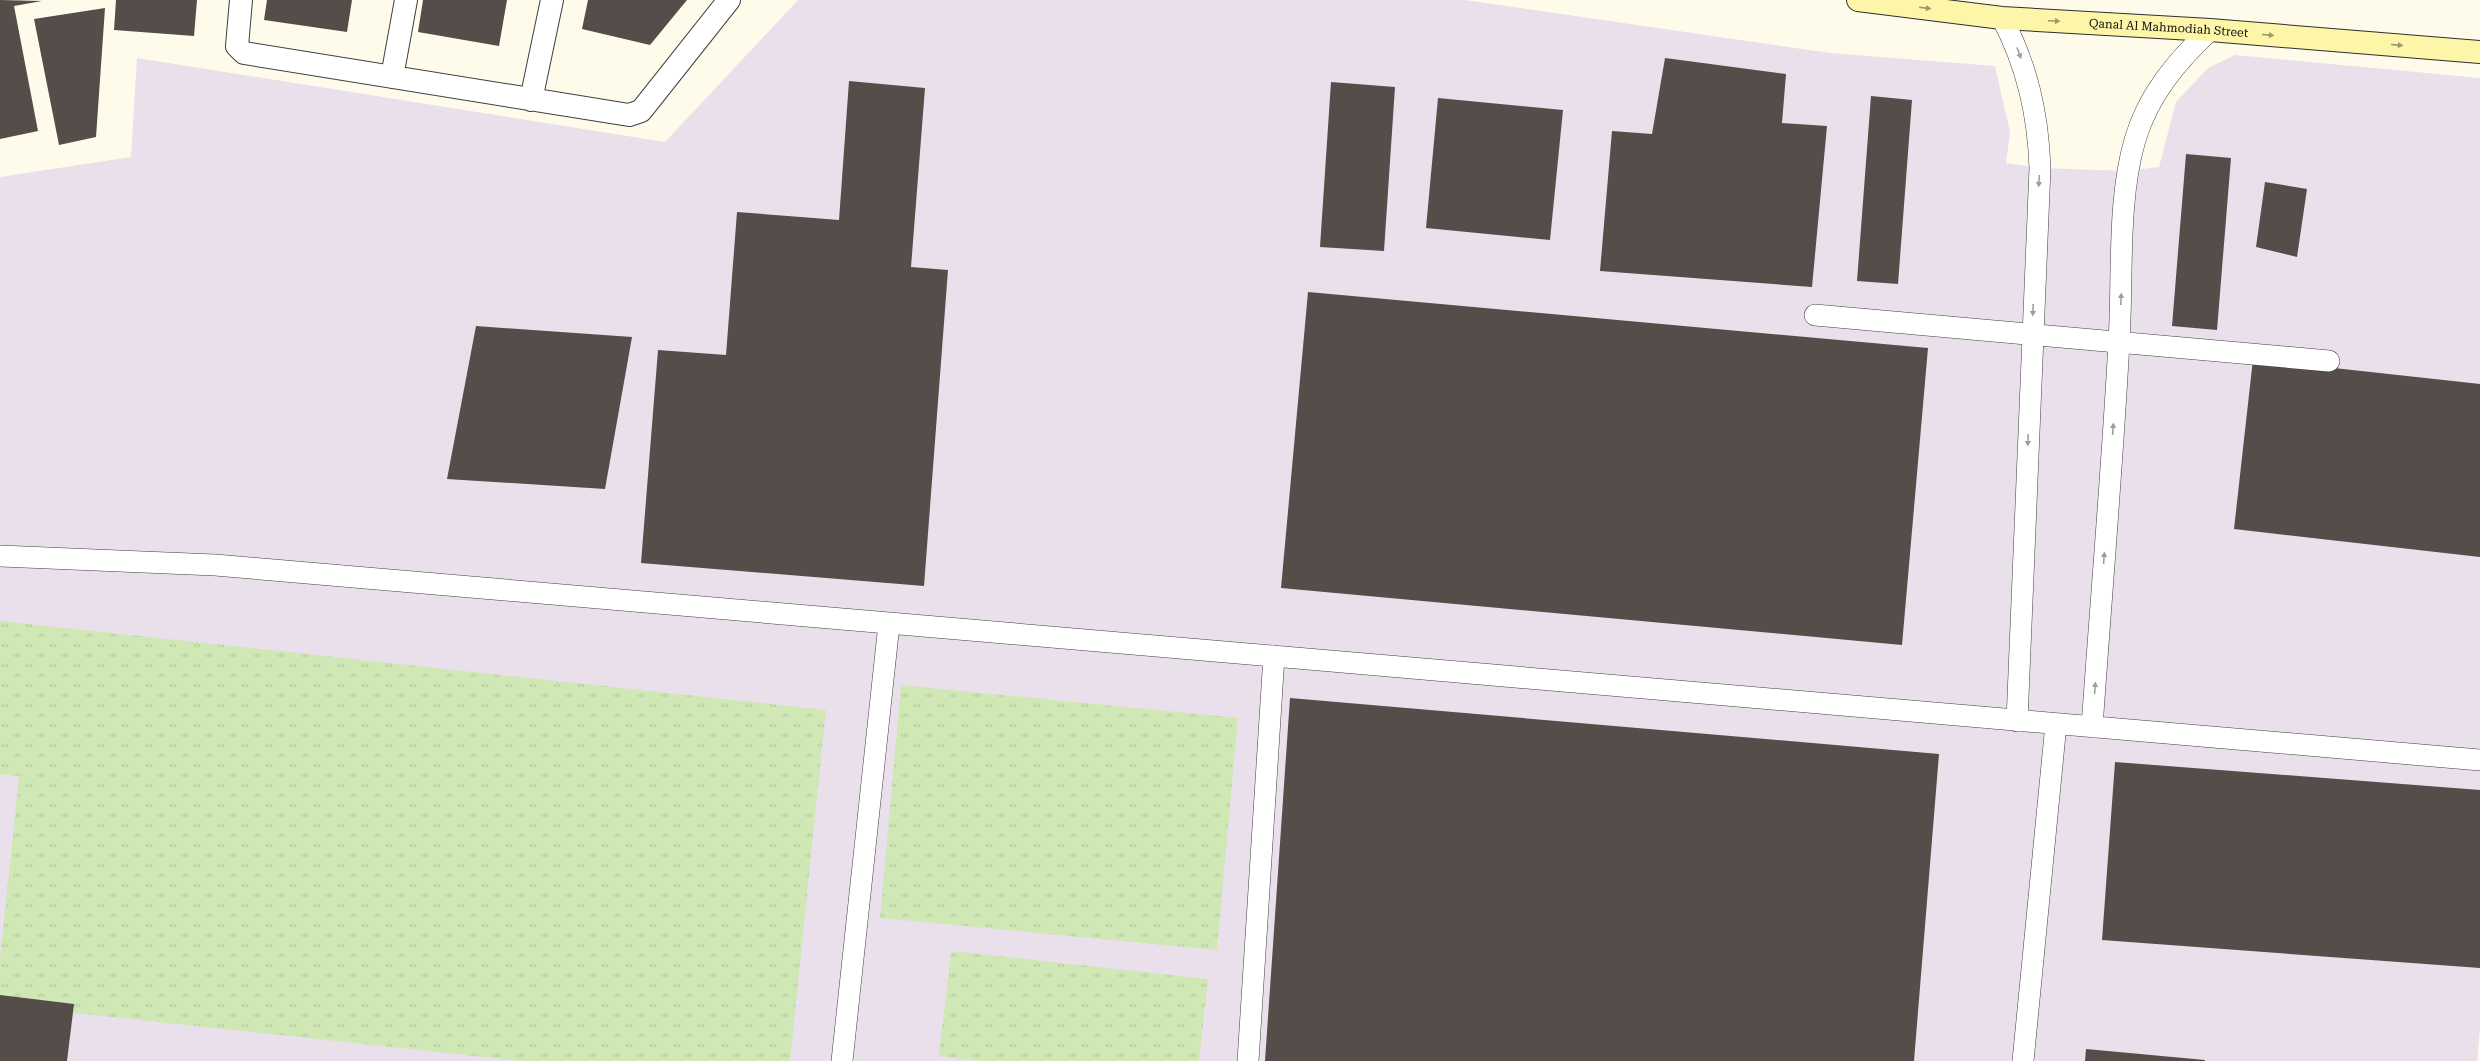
<svg xmlns="http://www.w3.org/2000/svg" width="2480" height="1061" viewBox="0 0 2480 1061" font-family="'Roboto Serif',serif">
<defs>
<pattern id="park-tufts" width="24" height="20" patternUnits="userSpaceOnUse"><rect width="24" height="20" fill="#cfe8b6"/><path d="M3 7l-1-3M5 7V3M7 7l1-3M15 17l-1-3M17 17v-4M19 17l1-3" fill="none" stroke="#b1c69b"/></pattern>
</defs>
<rect width="100%" height="100%" fill="#fffbeb"/>
<path fill="#eae0eb" d="M798 0H1465L1830 53 1995 66 2010 132 2006 163 2040 168 2127 171 2159 167 2176 102 2208 68 2235 55 2480 78V1030L2477 1061H0V177L131 157 137 58 665 142Z"/>
<path fill="url(#park-tufts)" d="M0 621 826 710 790 1061H521L0 1005V959L19 776 0 774Z
M901 685 1238 718 1217 950 880 918Z
M951 951 1208 979 1199 1061H980L939 1056Z"/>
<path fill="#544d49" d="M0 0 42 1 14 6 38 131 0 139Z
M116 0H197L194 36 114 30Z
M267 0H352L347 32 264 20Z
M423 0H507L499 46 418 32Z
M588 0H687L650 45 582 29Z
M105 8 96 137 59 145 34 19Z
M1665 58 1786 74 1782 123 1827 126 1812 287 1600 271 1612 131 1652 134Z
M849 81 925 88 911 267 948 270 924 586 641 563 658 350 726 355 737 212 839 220Z
M1331 82 1395 87 1384 251 1320 247Z
M1871 96 1912 100 1898 284 1857 281Z
M1438 98 1563 110 1550 240 1426 228Z
M2186 154 2231 158 2217 330 2172 326Z
M2265 182 2307 189 2297 257 2256 247Z
M1308 292 1928 348 1902 645 1281 588Z
M476 326 632 337 605 489 447 479Z
M2253 359 2480 384V557L2234 529Z
M1290 698 1939 754 1914 1061H1265Z
M2115 762 2480 790V968L2102 940Z
M0 995 74 1004 67 1061H0Z
M2086 1049 2205 1060V1061H2085Z"/>
<g fill="none" stroke-linecap="round" stroke-linejoin="round">
<defs>
<path id="lane" d="M2002 18C2027 66 2038 113 2040 168L2017 721
M1815 315 2329 361
M0 556 215 565 2480 760
M2092 727C2101 599 2112 471 2119 342 2123 278 2117 201 2135 140 2148 95 2177 61 2210 30
M842 1061 889 624
M1248 1061 1274 656
M2023 1061 2056 724"/>
<path id="street" d="M241 0 237 46 244 53 629 115 641 111 729 0
M392 77 406 0
M531 100 552 0"/>
<g id="secondary">
<path id="s1" d="M1858 0 2002 18 2210 30 2480 52"/>
</g>
</defs>
<use href="#lane" stroke="#3f3f3f" stroke-width="22"/>
<use href="#street" stroke="#3f3f3f" stroke-width="24"/>
<use href="#secondary" stroke="#2e2e2e" stroke-width="24"/>
<use href="#lane" stroke="#fff" stroke-width="21"/>
<use href="#street" stroke="#fff" stroke-width="22"/>
<use href="#secondary" stroke="#fdf5a8" stroke-width="22"/>
</g>
<defs><path id="oneway-solid" d="M-6-.8H1V-3.2L6.5 0L1 3.2V.8H-6Z"/></defs>
<g fill="#9d986a">
<use href="#oneway-solid" transform="translate(1925 8) rotate(7)"/>
<use href="#oneway-solid" transform="translate(2054 21) rotate(3)"/>
<use href="#oneway-solid" transform="translate(2268 35) rotate(5)"/>
<use href="#oneway-solid" transform="translate(2397 45) rotate(5)"/>
</g>
<g fill="#9e9e9e">
<use href="#oneway-solid" transform="translate(2019 53) rotate(70)"/>
<use href="#oneway-solid" transform="translate(2039 181) rotate(94)"/>
<use href="#oneway-solid" transform="translate(2121 299) rotate(-88)"/>
<use href="#oneway-solid" transform="translate(2033 310) rotate(92)"/>
<use href="#oneway-solid" transform="translate(2113 429) rotate(-86)"/>
<use href="#oneway-solid" transform="translate(2028 440) rotate(92)"/>
<use href="#oneway-solid" transform="translate(2104 558) rotate(-86)"/>
<use href="#oneway-solid" transform="translate(2095 688) rotate(-86)"/>
</g>
<g text-anchor="middle" dominant-baseline="central" stroke-width="4" stroke-linejoin="round" paint-order="stroke">
<g font-size="12" fill="#0c0c0c" stroke="#fff">
<text stroke="none"><textPath href="#s1" startOffset="312">Qanal Al Mahmodiah Street</textPath></text>
</g>
</g>
</svg>
